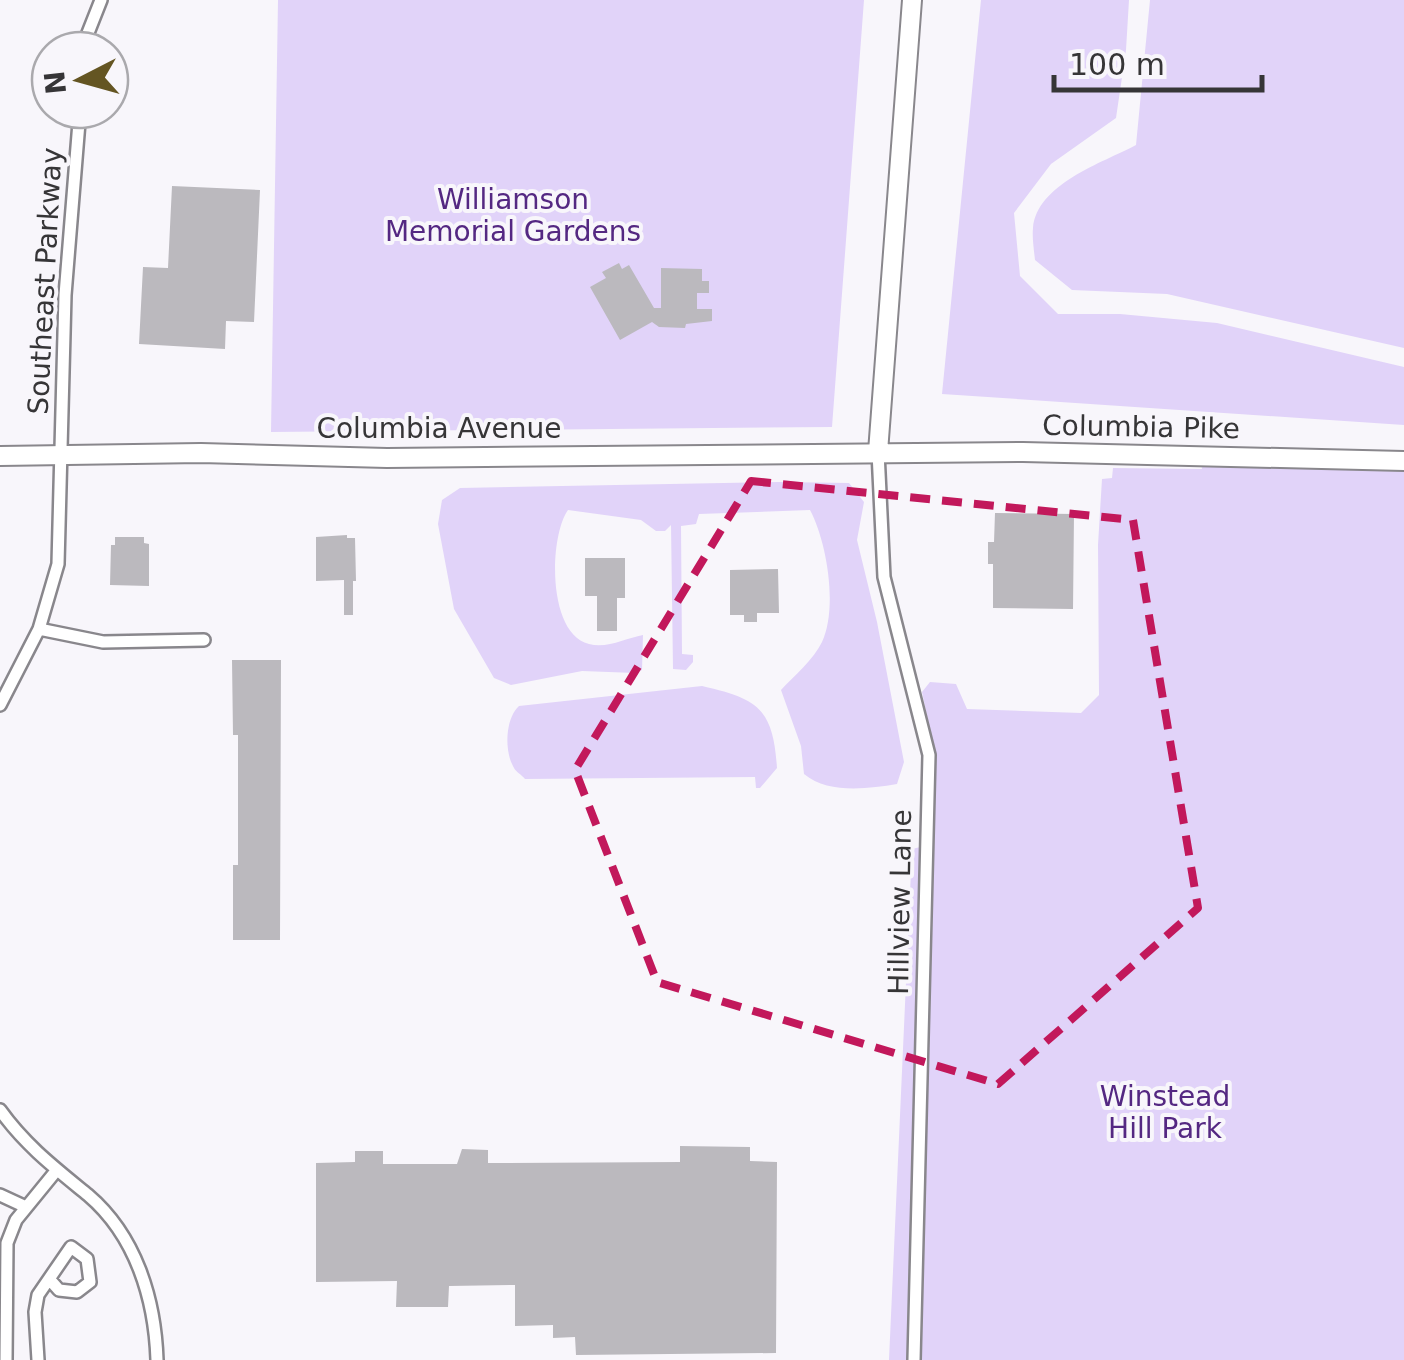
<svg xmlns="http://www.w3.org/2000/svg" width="1404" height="1360" viewBox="0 0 1404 1360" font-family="'DejaVu Sans',sans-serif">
<rect width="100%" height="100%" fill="#f8f6fb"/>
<path fill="#e1d3f9" d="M278 0H864L832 427 271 432Z
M981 0H1129L1126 50 1116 118 1051 164 1014 213 1020 276 1058 314H1120L1217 323 1404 367V425L942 394Z
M1150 0H1404V348L1167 294 1072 290 1035 260C1034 250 1032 238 1033 228 1037 184 1102 163 1136 145Z
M1201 463H1404V1360H889L912 849 933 844 935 755 922 692 930 682 956 684 967 709 1081 713 1099 695 1098 545 1102 479 1112 478 1113 468 1202 469Z
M780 482 849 483 864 502 857 540 877 622 904 762 897 784C867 789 828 794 804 774L801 746 781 690C794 676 814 659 822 642 838 608 827 542 810 510L699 514 696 524 681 526 682 654 693 655V662L686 670 673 669 671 525 665 531H656L641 520 568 510C549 537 547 634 589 644 607 649 626 638 643 635L642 670 635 673 582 671 511 685 494 678 454 609 438 524 442 500 460 488Z
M702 686C759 699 773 709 777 768L760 788H756L755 777 525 779C522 775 516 772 514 768 504 751 505 719 519 706Z"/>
<path fill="#bbb9be" d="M172 186 260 190 254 322 226 321 225 349 139 344 143 267 168 268Z
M619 263 622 269 629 265 654 308H661V268L702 269V281H709V293H697V309H712V321L686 324 685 328 659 327 652 322 620 340 590 287 606 278 602 272Z
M995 513 1074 514 1073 609 993 608V564H988V542H994Z
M347 535V538H355L356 581H353V615H344V580L316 581V537Z
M115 537H144V543L149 544V586L110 585 111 545H115Z
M585 558H625V598H617V631H597V596H585Z
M778 569 779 613H757V622H744V615H730V570Z
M232 660H281L280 940H233V865H238V735H233Z
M680 1146 750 1147V1161L777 1162 776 1353 576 1355 575 1337 553 1338V1325L515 1326V1285L449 1286 448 1307H396L397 1281 316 1282V1163L355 1162V1151H383V1164H457L462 1149 488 1150V1163L680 1162Z"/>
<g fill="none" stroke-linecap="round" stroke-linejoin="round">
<defs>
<path id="minor" d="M85 50 86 38 101 0
M878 452 884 577 929 755 914 1360
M39 629 103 642 204 640
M0 705 39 629 58 564 65 295 80 110
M0 1110C25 1145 55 1168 88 1195 136 1236 155 1299 157 1360
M0 1195 26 1207
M6 1360 7 1243 16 1220 56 1171
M38 1360 35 1312 38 1295 71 1247 87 1259 90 1282 77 1292 59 1290 51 1281"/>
<path id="primary" d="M878 452 912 0
M0 456 201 453 387 458 1023 452 1404 461"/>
</defs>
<use href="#minor" stroke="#89878c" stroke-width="16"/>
<use href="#primary" stroke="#89878c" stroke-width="22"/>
<use href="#minor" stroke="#fff" stroke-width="11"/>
<use href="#primary" stroke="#fff" stroke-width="18"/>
</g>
<path fill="none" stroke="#c2185b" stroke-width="8" stroke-dasharray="20 12" stroke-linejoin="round" d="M751 481 1133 520 1198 908 998 1084 657 982 575 770Z"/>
<g text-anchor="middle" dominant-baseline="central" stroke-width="8" stroke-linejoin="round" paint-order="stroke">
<g font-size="28" fill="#542882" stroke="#f8f6fb">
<text x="513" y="199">Williamson<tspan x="513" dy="32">Memorial Gardens</tspan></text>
<text x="1165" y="1096">Winstead<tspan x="1165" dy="32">Hill Park</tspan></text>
</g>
<g font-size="28" fill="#363537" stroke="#f8f6fb">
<text transform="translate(45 281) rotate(-87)">Southeast Parkway</text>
<text transform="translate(1141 427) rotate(1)">Columbia Pike</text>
<text x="439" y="428">Columbia Avenue</text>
<text transform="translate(900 902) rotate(-89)">Hillview Lane</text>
</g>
</g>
<g transform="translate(80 80) rotate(264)"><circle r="48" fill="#f8f6fb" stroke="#aaa9ad" stroke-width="2.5"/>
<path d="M0-8L18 38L0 25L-18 38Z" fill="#645522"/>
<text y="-15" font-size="28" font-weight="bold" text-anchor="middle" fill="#363537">N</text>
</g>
<path d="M1054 75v15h208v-15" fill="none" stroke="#363537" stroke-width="5"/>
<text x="1069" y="75" font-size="30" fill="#363537" stroke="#f8f6fb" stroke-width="8" paint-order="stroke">100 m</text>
</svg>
